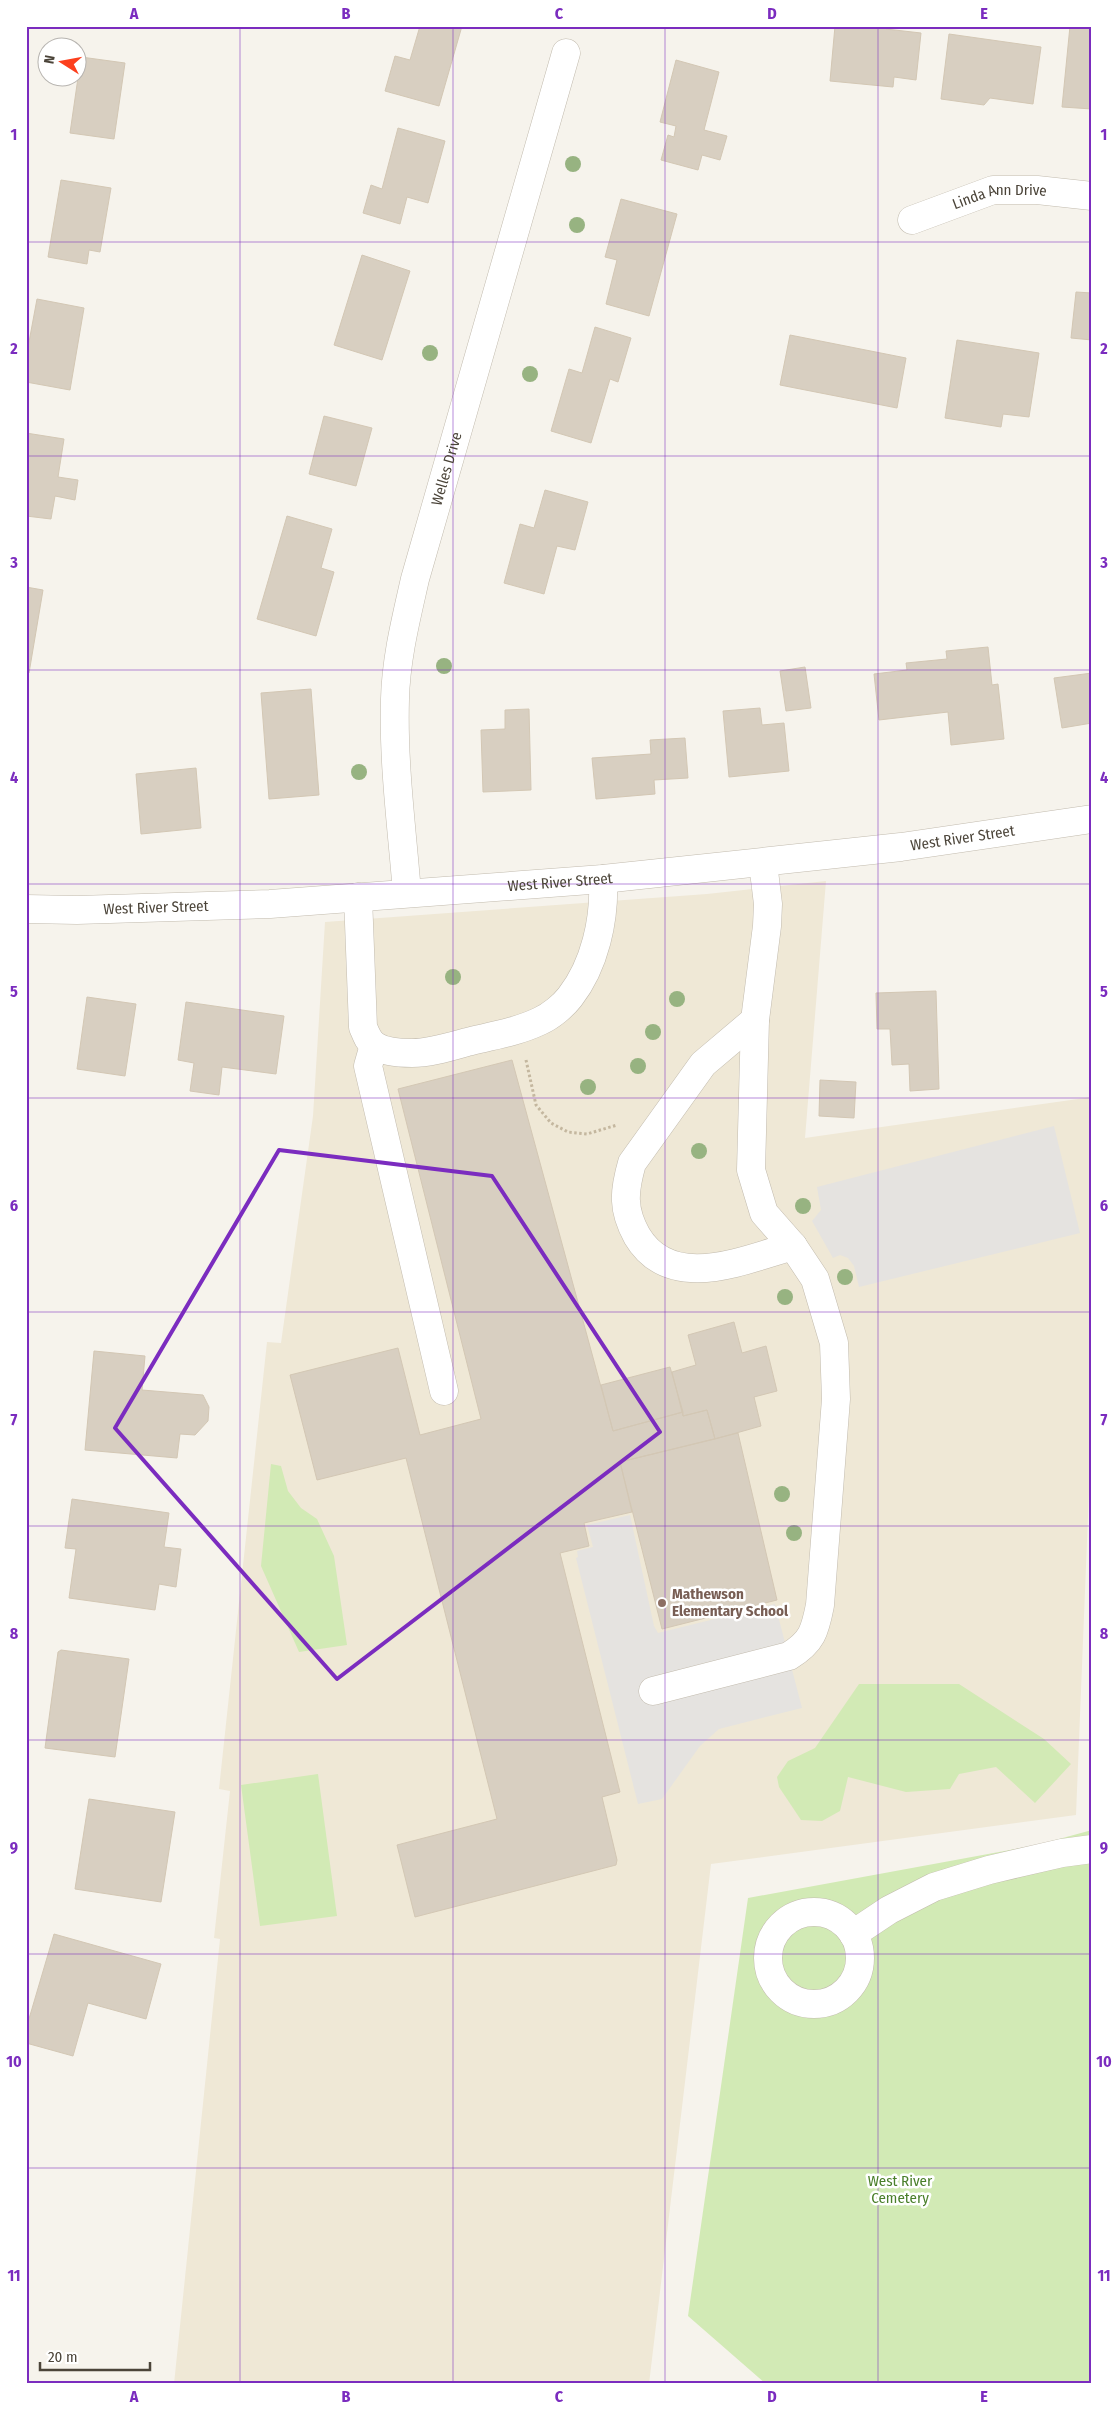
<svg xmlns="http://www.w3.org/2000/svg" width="1118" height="2410" viewBox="0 0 1118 2410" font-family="'Fira Sans Condensed',sans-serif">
<rect width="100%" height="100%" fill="#f6f3ec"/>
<path fill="#efe8d6" d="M826 881 805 1138 1092 1097V1417L1076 1815 711 1864 649 2384H174L220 1939 214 1938 230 1791 219 1789 267 1342 281 1343 313 1116 325 922 707 894Z"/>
<path fill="#d2eab5" d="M271 1464 281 1466 288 1491 301 1508 317 1519 334 1556 347 1645 299 1652 261 1566Z
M859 1684H959L1044 1739 1071 1764 1035 1803 996 1767 959 1774 950 1789 906 1792 848 1777 840 1811 822 1821 801 1820 779 1787 777 1777 788 1761 815 1748Z
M318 1774 337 1916 260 1926 241 1785Z
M1092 1830V2384H766L688 2316 748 1898 1037 1845Z"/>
<path fill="#e5e3e0" d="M1054 1126 1080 1233 859 1287 854 1266 848 1258 840 1255 833 1258 812 1221 821 1210 817 1187Z
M630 1515 654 1626 658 1633 775 1604 802 1708 719 1729 700 1746 662 1799 638 1804 576 1558 578 1557 577 1551 593 1547 587 1525Z"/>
<path fill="#d8cfc1" stroke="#d3c7b4" d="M420 26H462L439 106 385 91 395 56 410 60Z
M835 26H887L886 29 921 33 916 80 894 77 893 87 830 81Z
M1070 26H1092V109L1062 107Z
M949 34 1041 47 1033 104 990 98 984 105 941 99Z
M81 57 125 63 114 139 70 133Z
M676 60 719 72 704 130 727 136 720 160 702 155 698 170 661 160 668 135 674 137 676 126 660 122Z
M398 128 445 141 428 203 407 197 400 224 363 213 371 185 382 189Z
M61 180 111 188 100 252 89 250 87 264 48 257Z
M621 199 677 214 649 316 606 304 617 260 605 257Z
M362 255 410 271 382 360 334 345Z
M1076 292 1092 293V340L1071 338Z
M37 299 84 308 70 390 26 382V358Z
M595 327 631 338 618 382 610 379 591 443 551 431 569 369 582 373Z
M790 335 906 358 897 408 780 385Z
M957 340 1039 353 1029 417 1003 414 1001 427 945 418Z
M324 416 372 428 356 486 309 474Z
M26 433 64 439 58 477 78 480 75 500 55 496 51 519 26 516Z
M545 490 588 502 575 550 557 546 544 594 504 583 520 524 534 528Z
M287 516 332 529 321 568 334 572 316 636 257 619Z
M26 587 43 590 29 673 26 672Z
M988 647 992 685 998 684 1004 739 951 745 948 712 879 720 874 674 907 670 906 663 947 659 946 651Z
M805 667 811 708 786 711 780 671Z
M1092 673V723L1062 728 1054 678Z
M311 689 319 795 269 799 261 693Z
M760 708 762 725 784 723 789 771 729 777 723 711Z
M529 709 531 790 483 792 481 730 505 729V710Z
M685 738 688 778 654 780 655 794 596 799 592 758 651 754 650 740Z
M196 768 201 828 141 834 136 774Z
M936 991 939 1089 910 1091 909 1064 892 1065 890 1029H877L876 993Z
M87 997 136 1004 125 1076 77 1069Z
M186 1002 284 1016 276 1074 222 1067 219 1095 190 1091 194 1063 178 1060Z
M512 1060 613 1431 683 1412V1416L707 1410 715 1439 620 1462 632 1512 584 1523 589 1546 560 1553 620 1792 602 1797 617 1860 616 1865 415 1917 397 1845 497 1819 406 1458 317 1480 290 1375 398 1348 420 1435 481 1419 398 1089Z
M820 1080 856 1082 854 1118 819 1116Z
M734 1322 742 1353 766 1346 777 1391 754 1397 761 1426 715 1439 707 1410 683 1416 672 1372 696 1365 688 1335Z
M94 1351 145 1356 142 1390 203 1395 209 1407 208 1421 195 1435 180 1434 177 1458 85 1450Z
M670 1367 683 1412 613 1431 601 1385Z
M738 1433 777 1600 662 1629 620 1462Z
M72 1499 169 1513 164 1547 181 1549 176 1587 159 1584 155 1610 69 1598 76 1549 65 1548Z
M61 1650 129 1659 115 1757 45 1748 58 1652Z
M89 1799 175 1812 161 1902 75 1889Z
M54 1934 161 1964 146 2019 88 2003 73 2056 26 2043V2029Z"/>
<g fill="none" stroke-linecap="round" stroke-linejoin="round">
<defs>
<g id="minor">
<path id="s1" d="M912 220 993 190H1037L1092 196"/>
<path id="s2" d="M407 893C402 829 393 764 395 699 396 658 406 619 415 579L566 53"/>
<path d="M358 897 363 1027C366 1034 368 1041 375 1046 385 1052 400 1053 412 1053 430 1053 449 1047 467 1042 492 1036 517 1032 540 1021 551 1016 563 1006 570 997 595 965 605 919 603 879"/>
<path id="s3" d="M26 909 77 910 270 904 603 879 901 847 1092 819"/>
<path d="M755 1020 703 1064 632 1163C624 1191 622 1209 637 1236 671 1293 743 1260 793 1246"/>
<path d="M374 1045 368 1066 444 1391"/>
<path d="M653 1691 789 1656C812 1642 815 1631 820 1605L836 1399 834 1343 815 1279 793 1246 764 1213 751 1170 755 1020 767 926 768 904 763 863"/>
<circle cx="814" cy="1958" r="46"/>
<path d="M853 1934 889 1910 934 1887 989 1870 1062 1853 1092 1849"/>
</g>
</defs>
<use href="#minor" stroke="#c2bbae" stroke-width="29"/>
<path stroke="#c4b79f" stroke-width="3" stroke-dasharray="2.5 2.5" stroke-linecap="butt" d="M526 1060 536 1105 551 1123 568 1132 587 1134 617 1125"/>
<use href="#minor" stroke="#fff" stroke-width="28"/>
</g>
<g fill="#97b381">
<circle cx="573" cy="164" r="8"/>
<circle cx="577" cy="225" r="8"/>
<circle cx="430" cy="353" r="8"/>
<circle cx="530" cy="374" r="8"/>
<circle cx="444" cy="666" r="8"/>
<circle cx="359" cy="772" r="8"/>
<circle cx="453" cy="977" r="8"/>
<circle cx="677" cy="999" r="8"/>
<circle cx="653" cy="1032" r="8"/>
<circle cx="638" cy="1066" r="8"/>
<circle cx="588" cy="1087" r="8"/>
<circle cx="699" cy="1151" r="8"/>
<circle cx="803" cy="1206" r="8"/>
<circle cx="845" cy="1277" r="8"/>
<circle cx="785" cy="1297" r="8"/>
<circle cx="782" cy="1494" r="8"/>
<circle cx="794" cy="1533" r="8"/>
</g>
<path fill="none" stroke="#7b2cbf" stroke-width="4" stroke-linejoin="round" d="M279 1150 492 1176 660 1432 337 1679 115 1428Z"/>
<path fill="none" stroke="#7b2cbf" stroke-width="1" stroke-opacity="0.55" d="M240 26V2384M453 26V2384M665 26V2384M878 26V2384M26 242H1092M26 456H1092M26 670H1092M26 884H1092M26 1098H1092M26 1312H1092M26 1526H1092M26 1740H1092M26 1954H1092M26 2168H1092"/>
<circle fill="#8d6e63" stroke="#fff" stroke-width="2" cx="662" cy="1603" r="5"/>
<g text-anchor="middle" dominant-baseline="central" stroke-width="5" stroke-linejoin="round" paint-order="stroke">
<g font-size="15" fill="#4b4439" stroke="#fff">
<text stroke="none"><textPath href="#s1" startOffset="92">Linda Ann Drive</textPath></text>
<text stroke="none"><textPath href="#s2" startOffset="431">Welles Drive</textPath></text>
<text stroke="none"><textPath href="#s3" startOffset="940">West River Street</textPath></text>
<text stroke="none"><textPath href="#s3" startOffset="535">West River Street</textPath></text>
<text stroke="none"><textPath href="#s3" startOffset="130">West River Street</textPath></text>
</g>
<g font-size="15" font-weight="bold" fill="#785e54" stroke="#fff" text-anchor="start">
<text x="672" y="1594">Mathewson<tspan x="672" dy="17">Elementary School</tspan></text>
</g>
<g font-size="15" fill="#4a7f2a" stroke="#fff">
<text x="900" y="2181">West River<tspan x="900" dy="17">Cemetery</tspan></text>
</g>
</g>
<rect width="1118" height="2410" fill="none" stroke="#ffffff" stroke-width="55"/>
<g transform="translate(62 62) rotate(281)"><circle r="24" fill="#ffffff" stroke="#b7b4b0"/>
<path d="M0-4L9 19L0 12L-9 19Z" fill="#fc3f1d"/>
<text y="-8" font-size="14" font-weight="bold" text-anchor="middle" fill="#4b4439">N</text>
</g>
<path d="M40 2362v8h110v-8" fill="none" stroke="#4b4439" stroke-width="2.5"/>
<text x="48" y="2362" font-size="15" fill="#4b4439" stroke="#ffffff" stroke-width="4" paint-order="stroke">20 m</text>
<rect x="28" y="28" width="1062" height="2354" fill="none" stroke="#7b2cbf" stroke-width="2"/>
<g font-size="16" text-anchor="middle" font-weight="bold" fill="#7b2cbf">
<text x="134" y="19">A</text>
<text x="346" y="19">B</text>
<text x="559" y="19">C</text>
<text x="772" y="19">D</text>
<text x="984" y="19">E</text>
<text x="14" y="140">1</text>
<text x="1104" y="140">1</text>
<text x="14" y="354">2</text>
<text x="1104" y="354">2</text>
<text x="14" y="568">3</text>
<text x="1104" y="568">3</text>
<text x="14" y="783">4</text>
<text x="1104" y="783">4</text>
<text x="14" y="997">5</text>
<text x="1104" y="997">5</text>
<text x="14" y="1211">6</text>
<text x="1104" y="1211">6</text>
<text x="14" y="1425">7</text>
<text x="1104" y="1425">7</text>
<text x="14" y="1639">8</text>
<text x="1104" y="1639">8</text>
<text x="14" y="1853">9</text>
<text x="1104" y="1853">9</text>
<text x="14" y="2067">10</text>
<text x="1104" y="2067">10</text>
<text x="14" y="2281">11</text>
<text x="1104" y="2281">11</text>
<text x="134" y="2402">A</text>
<text x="346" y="2402">B</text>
<text x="559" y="2402">C</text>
<text x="772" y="2402">D</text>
<text x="984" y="2402">E</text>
</g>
</svg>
